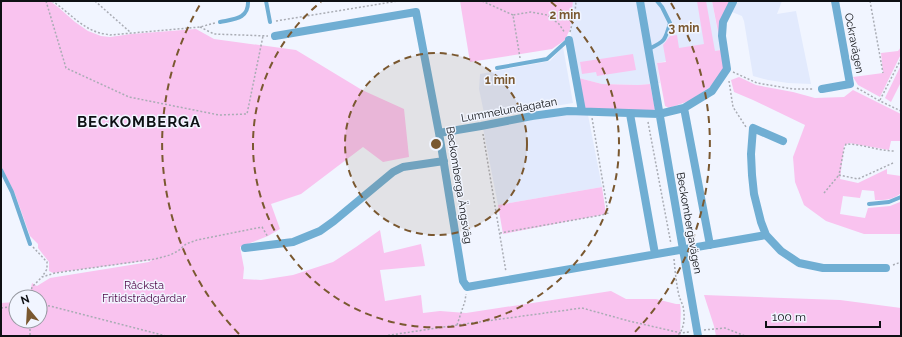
<svg xmlns="http://www.w3.org/2000/svg" width="902" height="337" viewBox="0 0 902 337" font-family="Raleway,sans-serif">
<rect width="100%" height="100%" fill="#f1f5ff"/>
<path fill="#e2eafd" d="M573 1H712L721 50 657 63 660 83 638 85 602 84 579 78 570 29Z
M737 1H782L777 14 796 11 811 84 788 83 768 80 753 76 744 21 742 16 732 12 733 8Z
M563 47 573 103 485 118 479 89 480 74 550 61Z
M569 114 588 115 602 187 498 205 483 128Z"/>
<path fill="#f9c3ef" d="M1 1H50L58 7 75 22 88 31 101 36 110 37 131 34 196 29 214 39 296 50 362 90 404 109 409 157 383 162 363 147 301 194 271 204 280 229 268 236 240 247 244 268 243 279 261 280 293 275 333 262 356 247 380 230 384 253 421 244 425 266 380 270 385 301 421 295 423 313 440 311 466 313 611 291 626 299H656L676 304H680C682 315 679 325 681 336H1V303L16 302V321H40V297H28L30 293 32 283 37 286 50 278 149 262 152 260 53 273 49 271V262L38 248V244L30 236 15 194 1 166Z
M460 1H573L570 29 565 40 552 49 470 62Z
M697 1H706L715 51 721 50 724 69 710 87 689 101 669 108 665 106 657 63 666 62 663 45 670 36 677 35 679 48 704 44Z
M712 1H731L719 37Z
M901 47V54L880 97 858 85 853 77 883 73 881 53 898 51Z
M633 54 636 70 597 76 596 72 582 74 580 62Z
M901 65V82L891 102 885 98Z
M739 77 756 85 793 92 815 98 844 97 853 90 901 114V141H891L889 150 849 143 844 146 840 179 858 183 887 169V174L901 176V193C894 200 884 200 875 200L874 191 862 190 860 198 843 196 840 214 865 218 868 208 890 206 900 202 901 234H864L826 221 804 205 795 182 793 157 805 125 753 100 734 92 731 80Z
M579 78 602 84 638 85 650 84 655 109 651 112 584 108Z
M602 187 606 214 503 234 498 205Z
M704 295 840 300 901 308V336H716L714 326Z"/>
<g fill="none" stroke-linecap="round" stroke-linejoin="round">
<path stroke="#a9acb4" stroke-width="1.5" stroke-dasharray="2 2" stroke-linecap="butt" d="M46 1 66 68 129 97 219 115 247 114 263 36
M52 1C68 11 81 28 100 33 103 34 107 34 110 35L200 27 215 23
M95 1 130 32
M136 1H137
M482 1 513 15
M870 1 883 73
M1 2 4 1
M276 21 398 1
M200 27 214 34 268 36
M570 32 575 13 576 1
M520 58 513 15 531 12 547 15 559 24 565 33
M733 72 757 83 793 89H814
M729 81 733 107 746 127
M857 88 880 101 901 111
M880 100 901 59
M648 122 671 244
M483 134 506 272
M893 163 858 179 839 175 844 149 846 144C863 144 878 151 895 151
M824 193 839 175
M500 233 602 215 608 213 592 118
M33 247 47 262V269L42 277
M674 259C675 270 676 281 678 291 679 297 681 301 683 306 685 316 685 329 677 336
M893 265 901 262
M30 297 32 287 42 277 55 273 155 259 170 255 178 251 186 244 197 240 262 227 268 237
M40 305 50 306 166 336
M1 308 16 306
M30 321V336
M457 325 465 301 466 294
M704 330 725 328 745 336
M384 336 457 325 582 308 629 321 681 333 689 332"/>
<path stroke="#70aed3" stroke-width="4" d="M266 1 270 22
M220 22C234 19 249 19 248 1
M649 49C665 41 665 41 670 23L662 7 657 1
M497 68 547 59 568 40
M1 170 12 192 30 244
M869 204 889 202 901 197"/>
<path stroke="#70aed3" stroke-width="8" d="M640 1 698 336
M275 36 416 12 439 133 463 281 467 287 766 235
M569 40 582 111
M822 89 850 84 835 1
M684 108 710 245
M630 114 655 254
M439 133 481 126 532 116 568 111 659 114 684 108 712 91 727 69 722 36 723 22 733 2
M783 141 753 128 751 154 752 175 754 194 761 222 766 235 781 251 799 263 823 268H886
M245 248 293 242 320 231 334 221 393 172 403 167 444 161"/>
</g>
<circle cx="436" cy="144" r="91" fill="#7a5830" fill-opacity=".12"/>
<g fill="none" stroke="#7a5830" stroke-width="2" stroke-dasharray="7 5">
<circle cx="436" cy="144" r="91"/>
<path d="M551 2A183 183 0 1 1 321 2"/>
<path d="M239 334A274 274 0 0 1 201 3M671 3A274 274 0 0 1 633 334"/>
</g>
<g text-anchor="middle" dominant-baseline="central" stroke-width="3" stroke-linejoin="round" paint-order="stroke">
<g font-size="11" fill="#0e1014" stroke="#f1f5ff">
<text transform="translate(854 43) rotate(79)">Ockravägen</text>
<text transform="translate(509 110) rotate(-10)">Lummelundagatan</text>
<text transform="translate(459 185) rotate(81)">Beckomberga Ängsväg</text>
<text transform="translate(689 223) rotate(80)">Beckombergavägen</text>
</g>
<g font-size="11" fill="#4d0546" stroke="#f1f5ff">
<text x="144" y="285">Råcksta<tspan x="144" dy="13">Fritidsträdgårdar</tspan></text>
</g>
<g font-size="15" font-weight="bold" letter-spacing="1" fill="#0e1014" stroke="#f1f5ff">
<text x="139" y="122">BECKOMBERGA</text>
</g>
</g>
<circle cx="436" cy="144" r="6" fill="#7a5830" stroke="#f1f5ff" stroke-width="2"/>
<g font-size="12" text-anchor="middle" font-weight="bold" fill="#7a5830" stroke="#f1f5ff" stroke-width="3" stroke-linejoin="round" paint-order="stroke">
<text x="565" y="19">2 min</text>
<text x="684" y="32">3 min</text>
<text x="500" y="84">1 min</text>
</g>
<rect width="902" height="337" fill="none" stroke="#0e1014" stroke-width="4"/>
<g transform="translate(28 309) rotate(342)"><circle r="19" fill="#f1f5ff" stroke="#9699a1"/>
<path d="M0-3L7 15L0 10L-7 15Z" fill="#7a5830"/>
<text y="-6" font-size="11" font-weight="bold" text-anchor="middle" fill="#0e1014">N</text>
</g>
<path d="M766 321v6h114v-6" fill="none" stroke="#0e1014" stroke-width="2"/>
<text x="772" y="321" font-size="12" fill="#0e1014" stroke="#f1f5ff" stroke-width="3" paint-order="stroke">100 m</text>
</svg>
